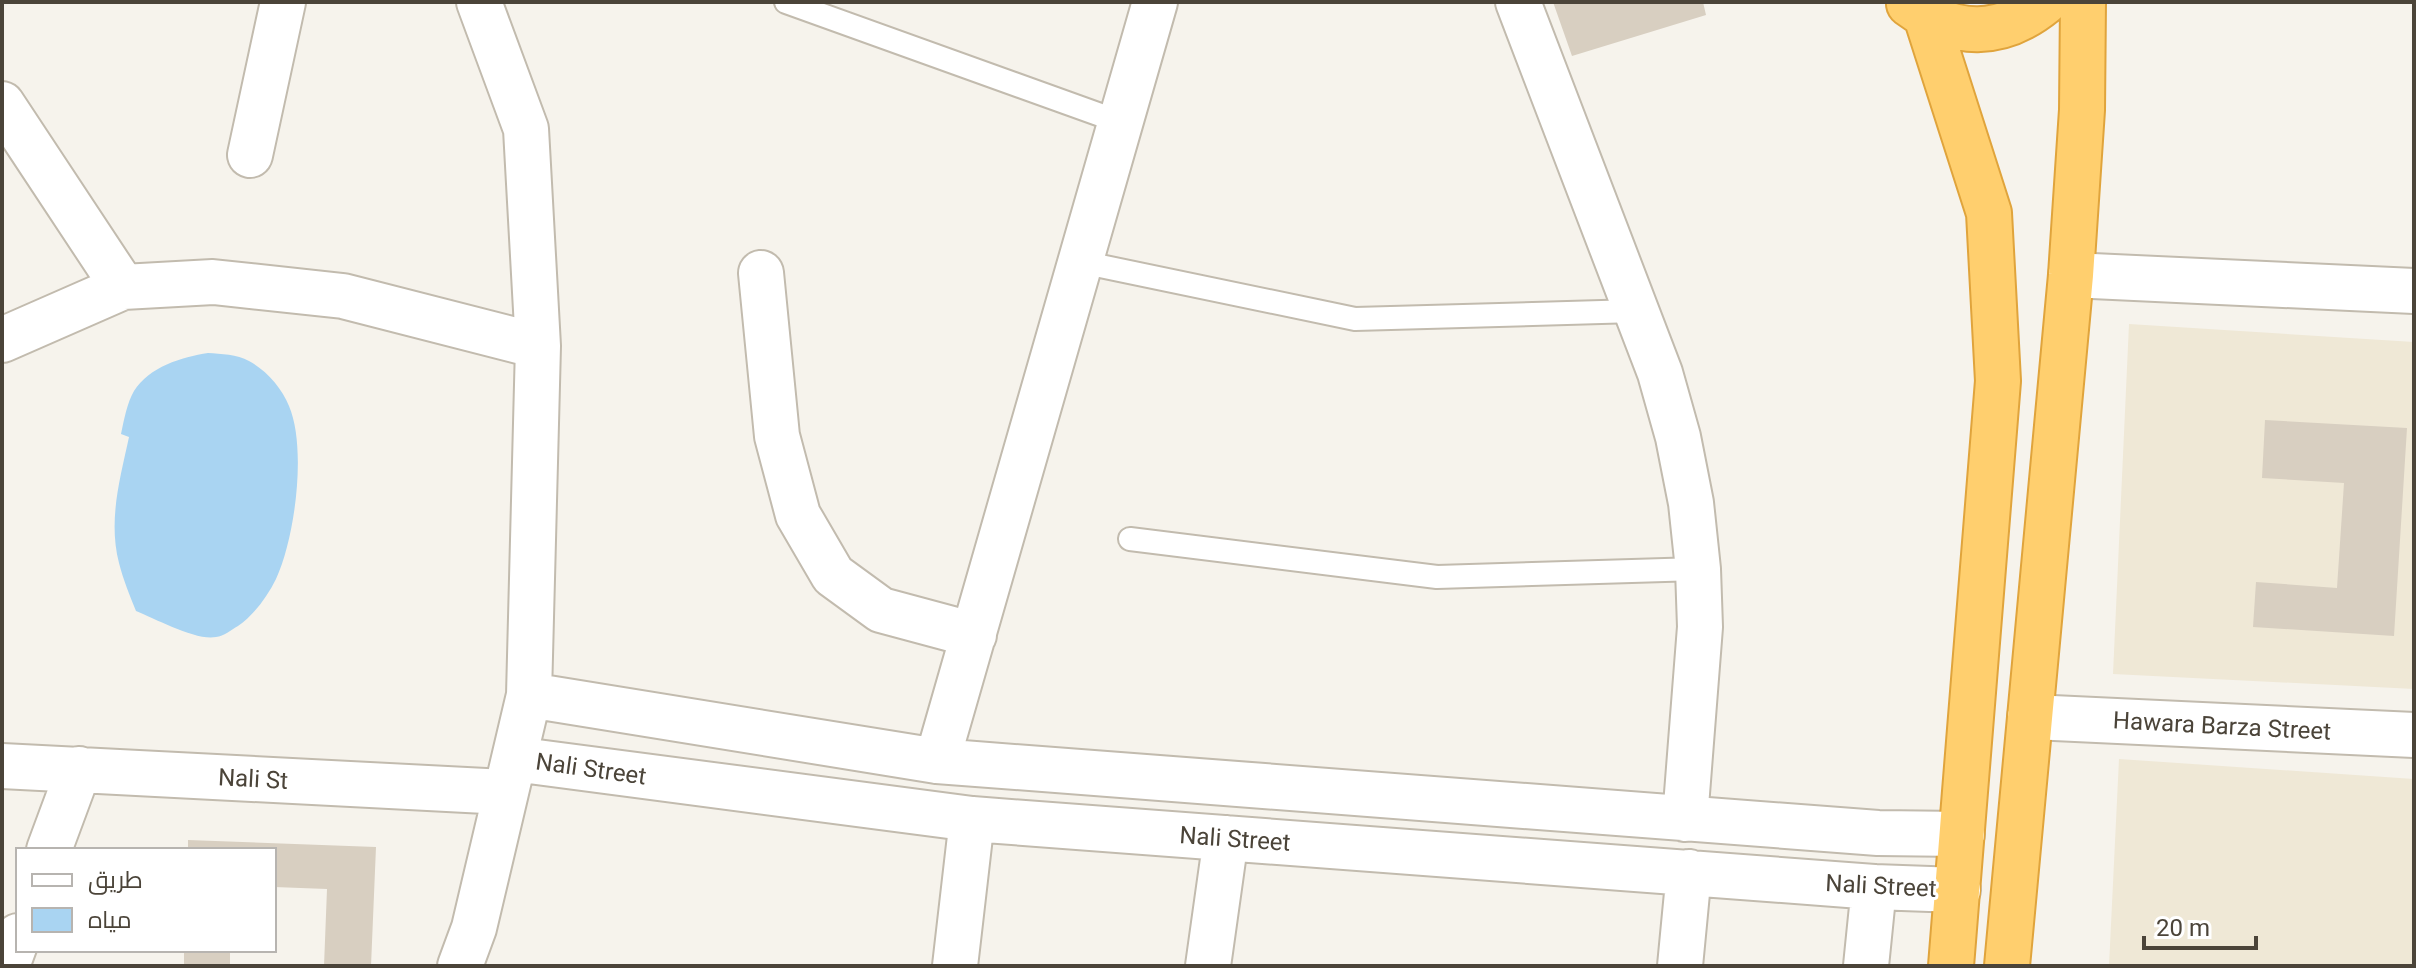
<svg xmlns="http://www.w3.org/2000/svg" width="2416" height="968" viewBox="0 0 2416 968" font-family="Roboto,Cairo,sans-serif">
<rect width="100%" height="100%" fill="#f6f3ec"/>
<path fill="#efe8d6" d="M2129 324 2414 342V689L2113 674Z
M2119 759 2414 779V966H2109Z"/>
<path fill="#a9d4f2" d="M208 353C221 354 237 354 249 361 266 370 282 388 289 406 307 448 295 538 276 579 267 597 254 615 238 626 231 630 224 636 216 637 196 641 156 619 136 611 130 596 123 579 119 563 108 520 120 479 129 437L121 434C124 420 127 403 134 391 149 367 182 357 208 353Z"/>
<path fill="#d8cfc1" d="M1553 2H1703L1706 15 1572 56Z
M2265 420 2407 428 2394 636 2253 627 2256 582 2337 588 2344 483 2262 478Z
M188 840 376 847 371 966H324L327 889 274 887V850H188Z
M184 950H230V966H184Z"/>
<g fill="none" stroke-linecap="round" stroke-linejoin="round">
<defs>
<path id="lane" d="M786 2 1120 122
M1081 262 1355 319 1636 311
M1130 539 1437 577 1698 569"/>
<path id="street" d="M1518 2 1660 373 1678 437 1691 503 1698 569 1700 627 1685 819
M2 104 123 287
M250 155 283 2
M761 273 777 436 798 515 833 575 881 610 974 635
M2071 275 2414 291
M2 340 123 287 213 282 343 296 538 346
M529 695 937 761 1878 833 1962 834
M2030 717 2414 735
M514 759 972 819 1874 887 1958 890
M937 761 1155 2
M2 766 505 792
M49 850 79 769
M7 966 18 936
M460 966 474 928 529 695 538 346 526 129 479 2
M955 966 972 819
M1208 966 1226 838
M1680 966 1689 872
M1866 966 1874 887"/>
<path id="highway" d="M1909 4C1955 38 2001 38 2045 2
M1926 16 1989 213 1998 381 1951 966
M2007 966 2071 275 2082 110 2083 2"/>
</defs>
<use href="#lane" stroke="#c2bbae" stroke-width="26"/>
<use href="#street" stroke="#c2bbae" stroke-width="48"/>
<use href="#highway" stroke="#e0a43c" stroke-width="48"/>
<use href="#lane" stroke="#fff" stroke-width="22"/>
<use href="#street" stroke="#fff" stroke-width="44"/>
<use href="#highway" stroke="#ffcf6e" stroke-width="44"/>
</g>
<g text-anchor="middle" dominant-baseline="central" stroke-width="6" stroke-linejoin="round" paint-order="stroke">
<g font-size="24" fill="#4b4439" stroke="#fff">
<text transform="translate(2222 726) rotate(3)">Hawara Barza Street</text>
<text transform="translate(591 769) rotate(8)">Nali Street</text>
<text transform="translate(253 779) rotate(3)">Nali St</text>
<text transform="translate(1235 839) rotate(4)">Nali Street</text>
<text transform="translate(1881 886) rotate(3)">Nali Street</text>
</g>
</g>
<rect width="2416" height="968" fill="none" stroke="#4b4439" stroke-width="8"/>
<rect x="16" y="848" width="260" height="104" fill="#ffffff" stroke="#b7b4b0" stroke-width="2"/>
<rect x="32" y="874" width="40" height="12" fill="#ffffff" stroke="#b7b4b0" stroke-width="2"/>
<text x="88" y="888" font-size="24" fill="#4b4439">طريق</text>
<rect x="32" y="908" width="40" height="24" fill="#a9d4f2" stroke="#b7b4b0" stroke-width="2"/>
<text x="88" y="928" font-size="24" fill="#4b4439">مياه</text>
<path d="M2144 936v12h112v-12" fill="none" stroke="#4b4439" stroke-width="4"/>
<text x="2156" y="936" font-size="24" fill="#4b4439" stroke="#ffffff" stroke-width="6" paint-order="stroke">20 m</text>
</svg>
